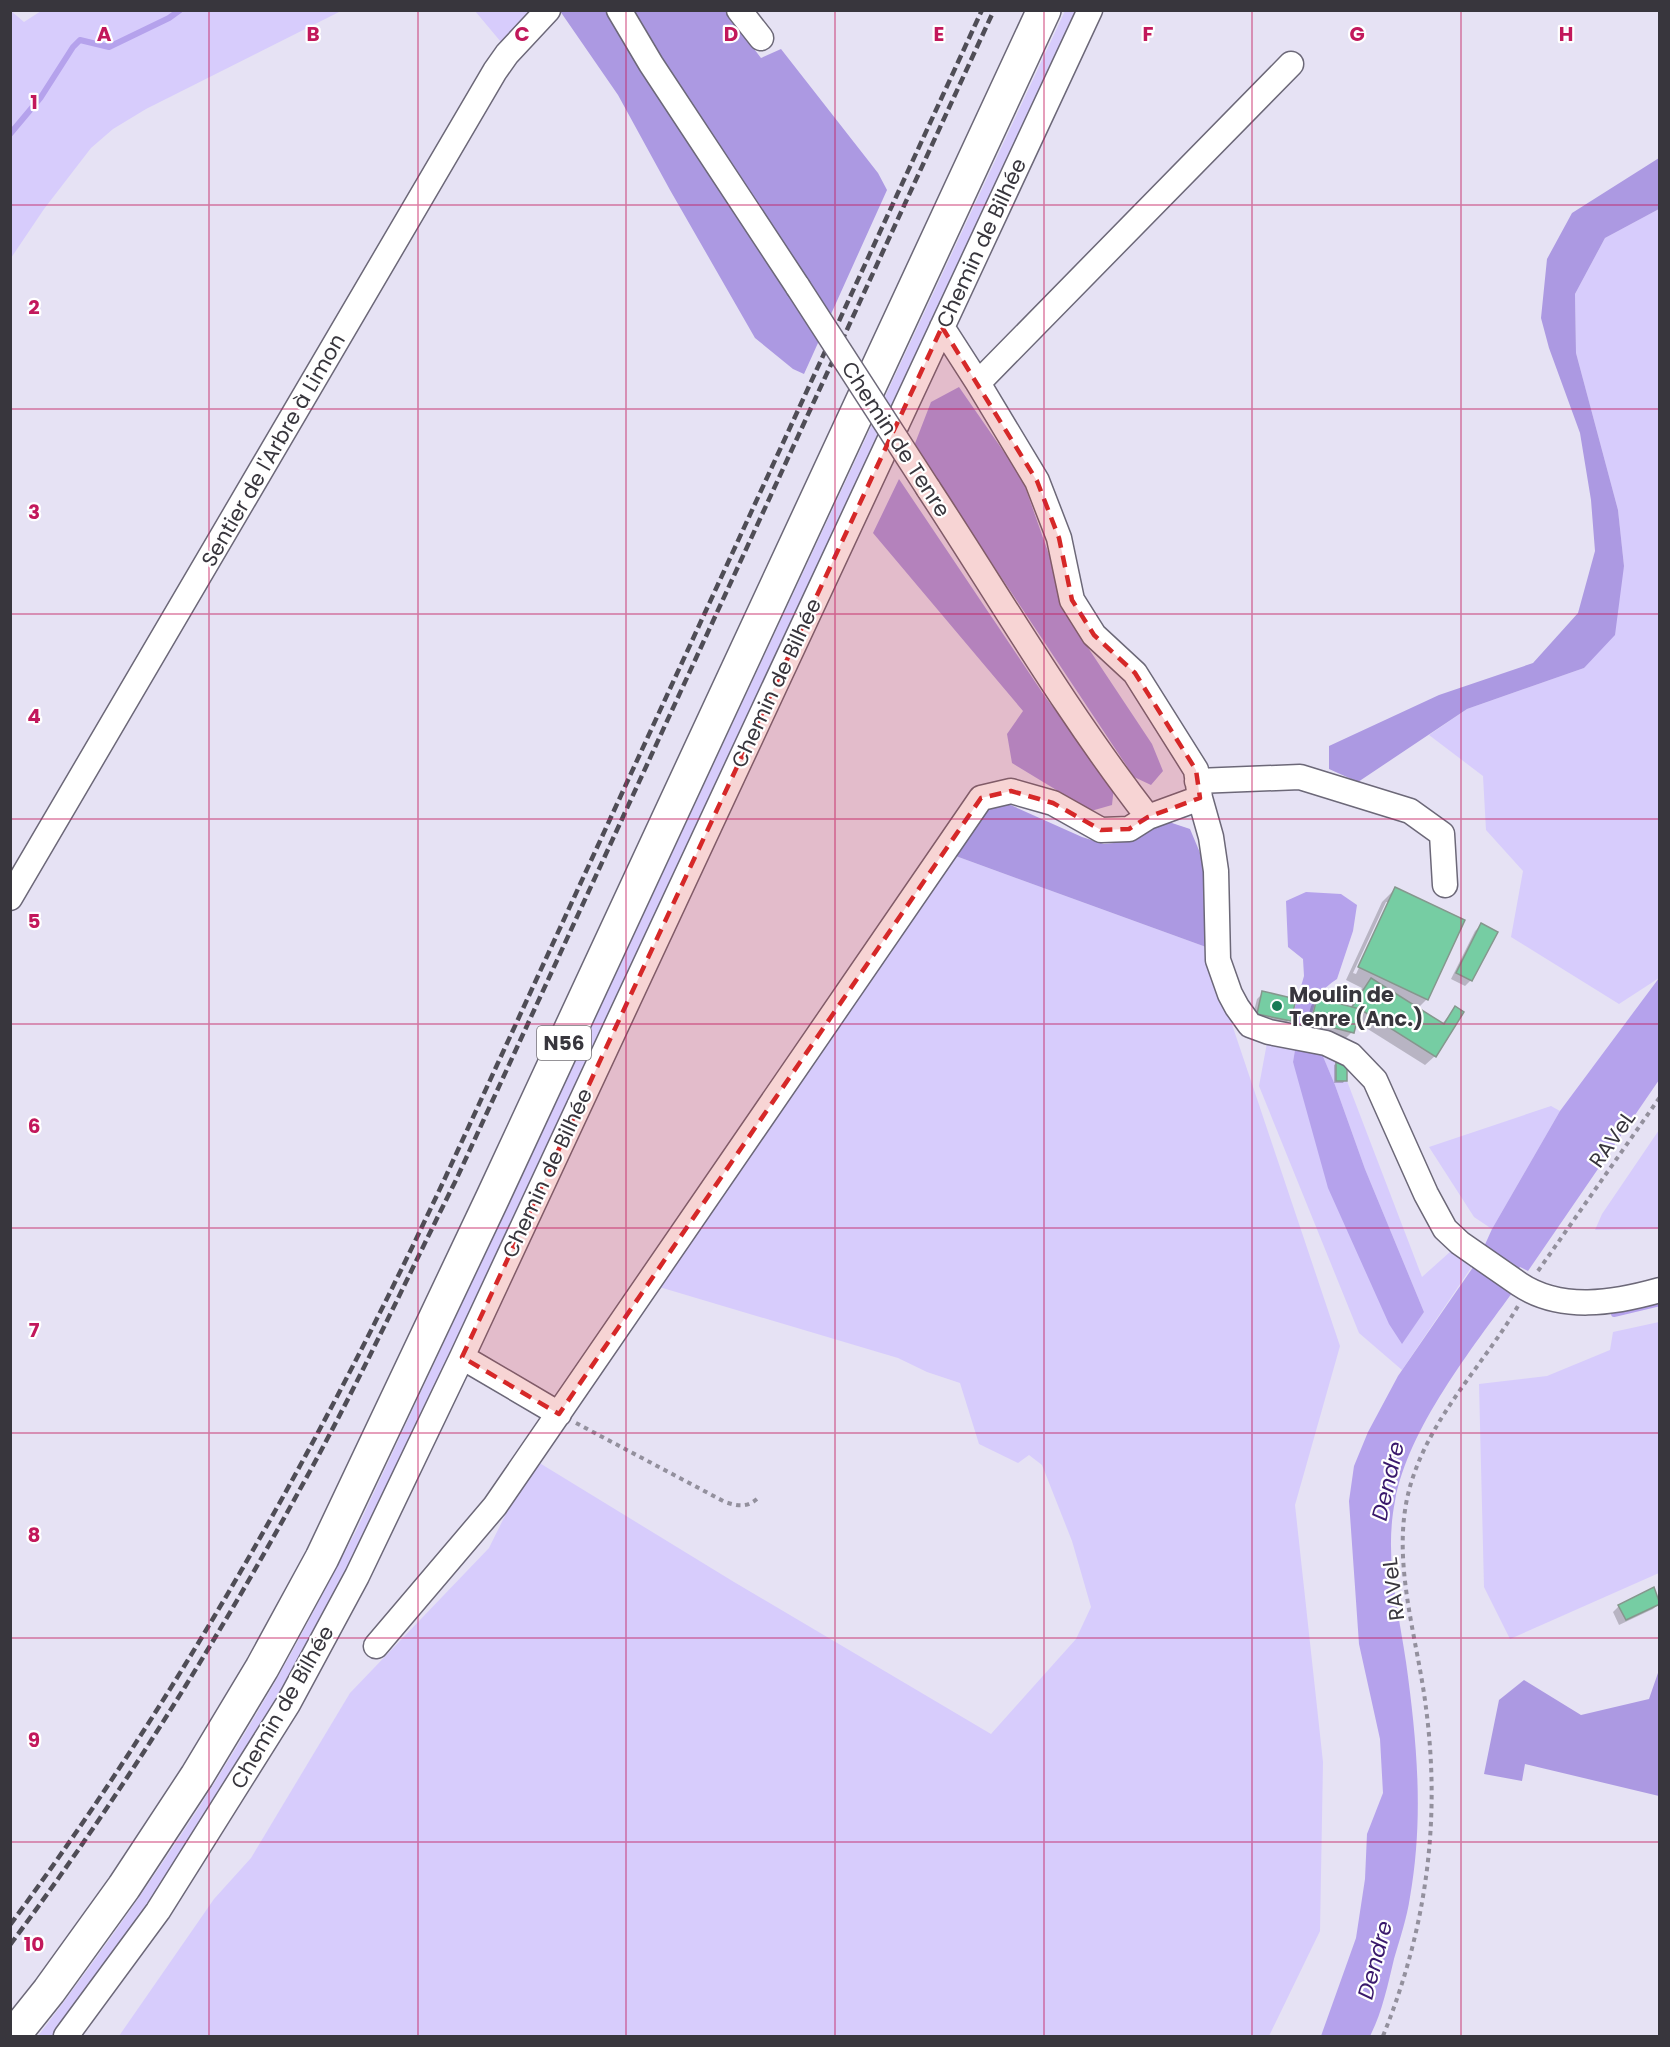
<svg xmlns="http://www.w3.org/2000/svg" width="1670" height="2047" viewBox="0 0 1670 2047" font-family="Poppins,sans-serif">
<rect width="100%" height="100%" fill="#e6e2f4"/>
<path fill="#d7ccfc" d="M41 11V10L341 11 146 109 113 129 91 148 44 209 11 258V11L24 22Z
M475 11H542L506 48Z
M1065 11H1081L646 944 322 1627 153 1905 57 2036H38C132 1913 219 1784 294 1648 315 1609 335 1570 356 1531Z
M1659 209V978L1619 1004 1511 937 1523 871 1486 830 1483 776 1429 735 1467 709 1584 668 1624 566 1618 510 1576 353 1575 294 1605 238Z
M953 855 1206 947 1340 1346 1295 1505 1323 1762 1320 1931 1269 2036H119L214 1899 251 1858 350 1693 489 1548 533 1459 734 1582 991 1734 1076 1639 1091 1607 1072 1541 1042 1465 1029 1455 1018 1463 979 1444 960 1383 927 1372 898 1358 656 1286Z
M1269 1032 1297 1038 1293 1062 1402 1343 1424 1312 1365 1169 1335 1085 1322 1054 1326 1043 1347 1081 1422 1277 1460 1243 1479 1256 1402 1370 1359 1333 1259 1086Z
M1551 1106 1560 1111 1492 1229 1474 1217 1429 1147Z
M1659 1130V1229L1595 1230 1602 1214Z
M1659 1322V1573L1510 1639 1484 1587 1479 1384 1547 1376 1610 1350 1613 1332Z"/>
<path fill="#ac99e2" d="M560 11H725L761 58 781 49 878 173 887 190 804 374 793 369 755 338 670 190 618 95Z
M1659 158V209L1605 238 1575 294 1576 353 1618 510 1624 566 1615 635 1584 668 1467 709 1358 782 1329 769V746L1439 695 1533 663 1578 613 1595 551 1591 500 1580 433 1549 348 1541 318 1547 259 1572 213Z
M959 387 1022 478 1053 566 1069 619 1152 744 1163 771 1151 785 1134 777 914 446 931 402Z
M899 479 1046 698 1114 786 1112 805 1091 811 1012 763 1007 734 1023 711 873 533Z
M1006 803 1082 837 1104 844 1114 843 1169 822 1190 829 1203 860 1206 947 953 855 984 810Z
M1659 1670V1796L1525 1764 1522 1781 1484 1774 1499 1700 1524 1680 1581 1715 1649 1699Z"/>
<path fill="#b5a2ec" d="M1306 892 1341 894 1357 905 1353 931 1337 979C1319 990 1312 1006 1310 1026L1320 1042 1322 1054 1335 1085 1365 1169 1424 1312 1402 1344 1389 1324 1328 1188 1293 1062 1297 1038 1291 1021 1304 976 1303 959 1288 947 1286 901Z
M1659 978V1080L1528 1271 1520 1267 1509 1285 1515 1289C1472 1348 1408 1429 1395 1501 1384 1557 1398 1607 1406 1662 1417 1741 1424 1818 1410 1897 1407 1918 1400 1938 1394 1959 1388 1984 1382 2013 1370 2036H1321L1356 1938 1365 1879 1367 1834 1383 1793 1380 1739 1359 1644 1349 1501 1354 1466 1368 1432 1398 1376 1478 1260 1492 1229 1560 1111Z"/>
<path fill="#0003" fill-rule="evenodd" d="M1395 889 1427 999 1417 1009 1442 1024 1455 1008 1435 1056 1425 1065 1355 1021 1352 1032 1346 1038 1305 1028 1311 1006 1317 999 1350 1008 1362 988 1346 980 1382 902ZM1386 902H1389L1356 974 1353 973Z
M1481 925 1471 980 1465 986 1451 979 1475 931Z
M1263 993 1289 1020 1283 1026 1252 1019 1257 999Z
M1337 1063 1345 1080 1343 1083H1334V1065Z
M1659 1603 1653 1609 1619 1625 1613 1612 1619 1606Z"/>
<g fill="none" stroke-linecap="round" stroke-linejoin="round">
<path stroke="#b5a2ec" stroke-width="6" d="M10 134 41 97 73 47 80 40 109 47 169 18 180 10
M1614 1314 1660 1303"/>
</g>
<path fill="#76cda3" stroke="#85978d" stroke-width="1.5" d="M1395 887 1465 920 1428 1000 1358 967Z
M1481 923 1498 932 1472 981 1456 973Z
M1371 978 1444 1024 1455 1006 1464 1012 1436 1057 1360 1009 1352 1007Z
M1262 991 1296 999 1291 1021 1257 1014Z
M1317 998 1360 1009 1354 1033 1311 1022Z
M1336 1061H1347V1081H1336Z
M1654 1587 1660 1604 1626 1620 1618 1605Z"/>
<g fill="none" stroke-linecap="round" stroke-linejoin="round">
<defs>
<path id="minor" d="M619 10 651 64 798 287
M739 10 761 38
M942 327 978 383 1037 481 1059 538 1072 600 1094 635 1135 673 1196 770 1200 798 1211 837 1216 871 1218 960 1230 994 1237 1007 1250 1025 1269 1032 1326 1043 1351 1055 1375 1080 1426 1194 1445 1229 1460 1243 1519 1284C1561 1312 1614 1303 1660 1290
M978 383 1291 64
M928 488C1000 598 1067 713 1148 817
M1197 781 1300 777 1410 811 1442 834 1445 885
M10 898 495 71 507 54 548 10
M462 1357 559 1414
M376 1646 495 1506 981 798 1011 791 1053 803 1101 830 1129 829 1148 817 1200 798
M66 2036 158 1911 288 1704 357 1576 462 1357 1090 10"/>
<path id="highway" d="M13 2036 49 1991 124 1887 197 1776 262 1668 322 1558 493 1197 1044 10"/>
</defs>
<use href="#minor" stroke="#6c6878" stroke-width="27"/>
<use href="#highway" stroke="#6c6878" stroke-width="36"/>
<path stroke="#93909d" stroke-width="4" stroke-dasharray="4.5 4.5" stroke-linecap="butt" d="M1538 1271 1660 1097
M576 1423 725 1502C738 1506 746 1508 757 1499
M1383 2036C1426 1930 1441 1822 1426 1708 1417 1634 1388 1554 1412 1480 1433 1414 1484 1364 1518 1306"/>
<use href="#minor" stroke="#fff" stroke-width="24"/>
<use href="#highway" stroke="#fff" stroke-width="33"/>
<path stroke="#4f4d56" stroke-width="4.5" stroke-dasharray="9 4.5" stroke-linecap="butt" d="M10 1925C182 1692 324 1437 446 1176L982 10
M10 1945C117 1801 213 1648 299 1491 356 1389 404 1284 456 1180L994 10"/>
<defs>
<path id="minor-bridge" d="M798 287 928 488"/>
</defs>
<use href="#minor-bridge" stroke="#6c6878" stroke-width="27" stroke-linecap="butt"/>
<use href="#minor-bridge" stroke="#fff" stroke-width="24"/>
</g>
<path fill="#d62828" fill-opacity="0.2" stroke="#d62828" stroke-width="4.5" stroke-dasharray="12 8" stroke-linejoin="round" d="M942 327 1037 481 1059 538 1072 600 1094 635 1135 673 1196 770 1200 798 1148 817 1129 829 1101 830 1053 803 1011 791 981 798 559 1414 462 1357Z"/>
<path fill="none" stroke="#c2185b" stroke-width="1.5" stroke-opacity="0.55" d="M209 10V2036M418 10V2036M626 10V2036M835 10V2036M1044 10V2036M1252 10V2036M1461 10V2036M10 205H1660M10 409H1660M10 614H1660M10 819H1660M10 1024H1660M10 1228H1660M10 1433H1660M10 1638H1660M10 1842H1660"/>
<circle fill="#187c55" stroke="#fff" stroke-width="2" cx="1277" cy="1006" r="6"/>
<g text-anchor="middle" dominant-baseline="central" stroke-width="4.5" stroke-linejoin="round" paint-order="stroke">
<rect fill="#fff" stroke="#747277" stroke-width="1.5" x="537" y="1026" width="54" height="34" rx="4.5"/>
<g font-size="20" font-weight="bold" fill="#38363d">
<text x="564" y="1043">N56</text>
</g>
<g font-size="21" fill="#38363d" stroke="#fff">
<text transform="translate(981 243) rotate(-65)">Chemin de Bilhée</text>
<text transform="translate(896 439) rotate(57)">Chemin de Tenre</text>
<text transform="translate(273 450) rotate(-60)">Sentier de l'Arbre à Limon</text>
<text transform="translate(776 683) rotate(-65)">Chemin de Bilhée</text>
<text transform="translate(1612 1139) rotate(-55)">RAVeL</text>
<text transform="translate(547 1173) rotate(-65)">Chemin de Bilhée</text>
<text transform="translate(1393 1589) rotate(-97)">RAVeL</text>
<text transform="translate(282 1707) rotate(-60)">Chemin de Bilhée</text>
</g>
<g font-size="21" font-weight="bold" fill="#38363d" stroke="#fff" text-anchor="start">
<text x="1289" y="994">Moulin de<tspan x="1289" dy="24">Tenre (Anc.)</tspan></text>
</g>
<g font-size="22" font-style="italic" fill="#39186c" stroke="#fff">
<text transform="translate(1388 1481) rotate(-77)">Dendre</text>
<text transform="translate(1375 1960) rotate(-75)">Dendre</text>
</g>
</g>
<g font-size="20" text-anchor="middle" font-weight="bold" fill="#c2185b" stroke="#fff" stroke-width="4.5" stroke-linejoin="round" paint-order="stroke">
<text x="104" y="41">A</text>
<text x="313" y="41">B</text>
<text x="522" y="41">C</text>
<text x="731" y="41">D</text>
<text x="939" y="41">E</text>
<text x="1148" y="41">F</text>
<text x="1357" y="41">G</text>
<text x="1566" y="41">H</text>
<text x="34" y="109">1</text>
<text x="34" y="314">2</text>
<text x="34" y="519">3</text>
<text x="34" y="723">4</text>
<text x="34" y="928">5</text>
<text x="34" y="1133">6</text>
<text x="34" y="1337">7</text>
<text x="34" y="1542">8</text>
<text x="34" y="1747">9</text>
<text x="34" y="1951">10</text>
</g>
<rect width="1670" height="2047" fill="none" stroke="#38363d" stroke-width="24"/>
</svg>
